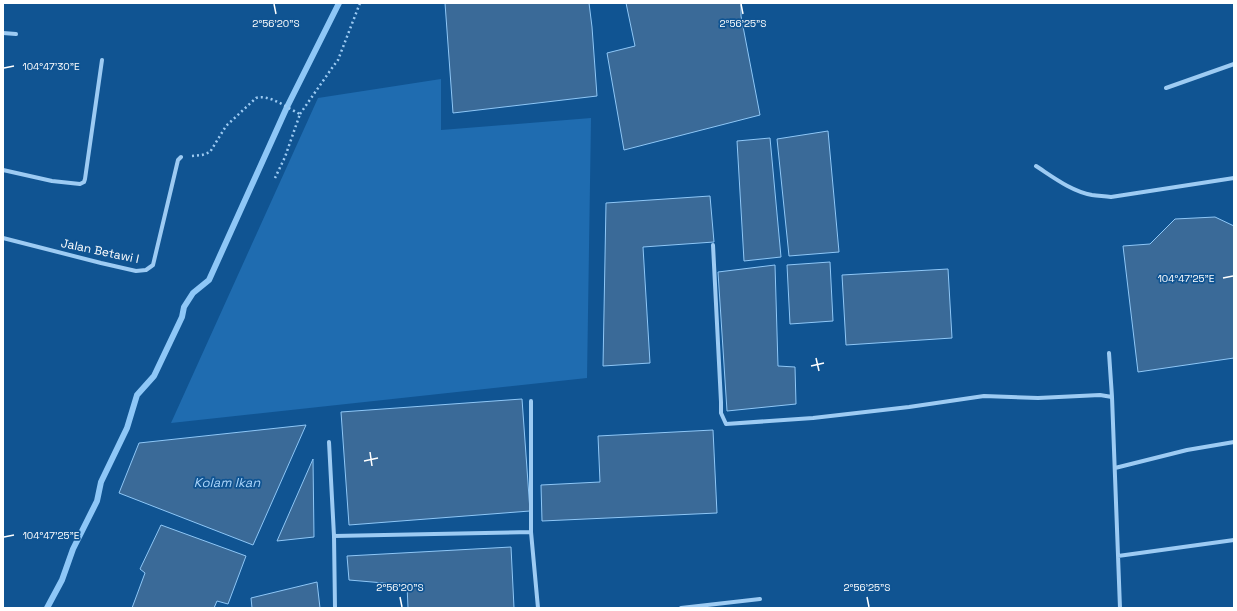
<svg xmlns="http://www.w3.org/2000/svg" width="1237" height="611" viewBox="0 0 1237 611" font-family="'Space Grotesk',sans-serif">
<rect width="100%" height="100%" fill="#105492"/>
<path fill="#1f6cb0" d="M441 79V130L591 118 587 378 171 423 318 98Z"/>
<path fill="#3a6a98" stroke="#8ec7f7" d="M445 3H589L592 27 597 96 453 113Z
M626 3H741V16L760 115 624 150 607 53 635 46Z
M828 131 839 252 789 256 777 139Z
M770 138 781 257 744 261 737 141Z
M710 196 714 242 643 247 650 363 603 366 606 203Z
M1215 217 1234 226V358L1138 372 1123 246 1150 244 1175 219Z
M830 262 833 321 790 324 787 265Z
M775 265 778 366 795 367 796 404 727 411 718 272Z
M948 269 952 338 846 345 842 275Z
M522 399 530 511 349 525 341 412Z
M306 425 253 545 119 493 139 443Z
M713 430 717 513 542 521 541 485 600 482 598 436Z
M313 459 314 537 277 541Z
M161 525 246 556 228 604 217 601 214 608H132L145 573 140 569Z
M511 547 514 608H408L407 585 349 580 347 556Z
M317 582 320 608H252L251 598Z"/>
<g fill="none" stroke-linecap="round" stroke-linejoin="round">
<path stroke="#8ec7f7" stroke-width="6" d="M47 608 62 580 73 549 97 501 101 482 127 428 137 395 154 376 182 317 184 307 193 293 209 280 287 107 339 3"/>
<path stroke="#9dcbf3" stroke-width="2.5" stroke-dasharray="2 3" stroke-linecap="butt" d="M300 114 332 68 338 60 360 3
M192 156 202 155 210 152 226 126 256 98C270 94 287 108 300 114L285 157 275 178"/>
<path stroke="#9dcbf3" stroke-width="4" d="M3 33 16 34
M1166 88 1234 64
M1036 166C1053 177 1071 191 1092 195 1098 196 1104 196 1111 197L1234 178
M3 170 52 181 80 184 84 182 85 179 102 60
M3 238 101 263 136 271 146 270 153 265 178 160 181 157
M713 245 721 402V413L726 424 813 418 909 407 984 396 1038 398 1100 395 1112 397 1120 608
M1109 353 1112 397
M531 401V532
M329 442 334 536 335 608
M1115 468 1187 450 1234 442
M334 536 531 532 538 608
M1118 556 1234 540
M681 608 760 599"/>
</g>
<path fill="none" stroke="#fff" stroke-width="1.5" d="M274 4 276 14M741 4 743 14M4 68 14 66M1223 278 1233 276M816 358 819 371M811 366 824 363M370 452 372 466M364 461 378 458M4 537 14 535M400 597 402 607M867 597 869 607"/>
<g text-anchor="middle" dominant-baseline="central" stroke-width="3.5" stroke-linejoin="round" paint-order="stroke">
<g font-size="12" fill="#fff" stroke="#105492">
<text transform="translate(100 251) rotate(12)">Jalan Betawi I</text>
</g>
<g font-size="13" font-style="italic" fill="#a9d4fa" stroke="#105492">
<text x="227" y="482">Kolam Ikan</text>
</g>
</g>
<g font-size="10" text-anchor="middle" fill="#fff" stroke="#105492" stroke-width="3.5" stroke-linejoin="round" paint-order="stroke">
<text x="276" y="27">2°56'20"S</text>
<text x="743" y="27">2°56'25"S</text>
<text x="51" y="70">104°47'30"E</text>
<text x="1186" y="282">104°47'25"E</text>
<text x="51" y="539">104°47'25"E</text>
<text x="400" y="591">2°56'20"S</text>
<text x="867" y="591">2°56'25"S</text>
</g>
<rect width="1237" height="611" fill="none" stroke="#ffffff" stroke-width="8"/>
</svg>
